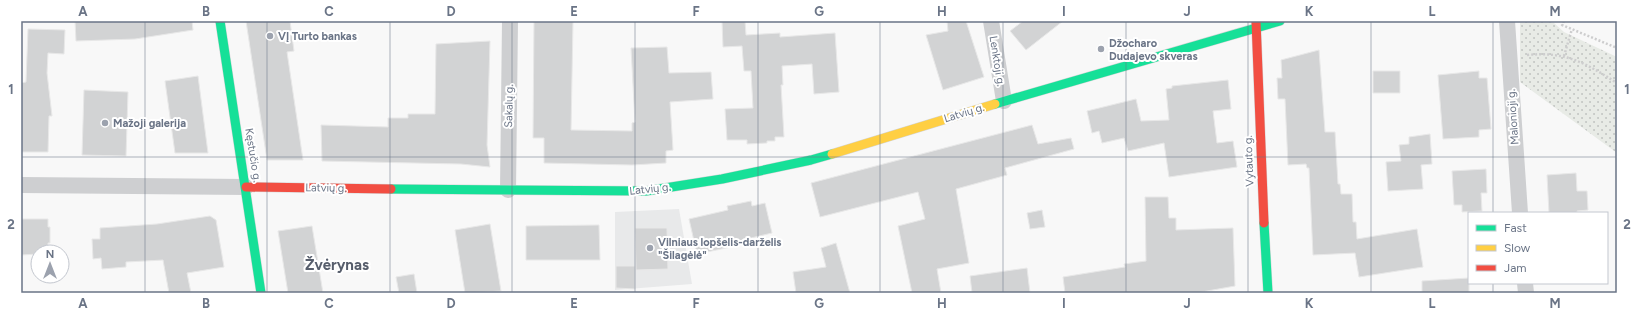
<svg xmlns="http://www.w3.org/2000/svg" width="1638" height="314" viewBox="0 0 1638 314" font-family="Figtree,sans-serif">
<defs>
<pattern id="grass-dots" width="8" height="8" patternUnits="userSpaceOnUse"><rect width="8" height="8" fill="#e8ebe6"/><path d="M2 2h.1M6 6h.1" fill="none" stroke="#c0c3c0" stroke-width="1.8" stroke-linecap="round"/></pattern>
</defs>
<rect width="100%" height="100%" fill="#f8f8f8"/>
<path fill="#e8e9ea" d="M679 209 692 284 615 290V212Z"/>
<path fill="url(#grass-dots)" d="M1522 21H1543L1554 23 1564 32 1617 57V153L1520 82V22Z"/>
<path fill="#d2d3d4" stroke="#e8e8e8" d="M75 21H192L193 30 135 39 76 41Z
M246 21H290L294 51 287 52 303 160H267Z
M534 21H573L571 130 632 131V123L635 122 631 48 667 47 669 73 711 72 713 99 670 102 673 150 666 151V163L632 165 544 163V138H533Z
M722 21H745L746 35 780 33V37L835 33 839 92 814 94 812 64 782 66 783 85H781L784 137H775V141H767V143L747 144V140H727L725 109 753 108 751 71H744L742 46 723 47Z
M947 21H966L984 77 943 90 926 35 948 31Z
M1023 21H1063L1026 50 1010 31Z
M28 29 65 30 64 54 48 53 47 73 52 116H49L48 152H21V83L26 82Z
M490 41 487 145 490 167 461 164 322 161 321 125 388 127V118H408V114H435L436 44Z
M1319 50 1325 132H1335L1338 184H1340L1341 194H1352L1353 222H1356L1357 239 1417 229 1423 267 1359 277 1355 253 1313 255 1309 168H1307L1306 164 1288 165 1285 99H1278L1277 78H1282L1281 60Z
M1373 71H1400V93H1373Z
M1479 71V78H1487L1491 129 1479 130V137L1443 139 1438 75Z
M198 76 208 153H175L165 81Z
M1228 80 1231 109 1213 111 1217 143 1233 141 1237 167 1169 177 1164 143 1128 151 1124 138 1102 143 1099 131 1092 133 1087 111 1136 99 1141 121 1169 120 1166 89 1172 88V86Z
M84 90 128 92 126 156 82 155Z
M1032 125 1038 144 1071 138 1074 149 1005 168 1007 175 956 189 969 263 937 269 941 293H912L898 226 925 219 918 192 820 217 811 183Z
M1430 134 1432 164 1421 165 1423 189 1388 191 1386 162 1401 161 1399 145 1409 144V137Z
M1486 169 1487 193H1481L1482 211 1462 212V205H1454L1452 171Z
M1576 173 1577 191H1587L1588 210 1577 211V213H1549L1547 175Z
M1145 197H1168L1169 218H1176V230L1233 228 1235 286 1196 293H1065L1063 277 1125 267 1124 264 1146 261Z
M751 201 752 206 765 203 772 233 730 243 731 247 697 254 689 219 728 210 727 206Z
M1042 210 1045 227 1030 229 1027 213Z
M210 216 216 220 224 267 187 273 191 293H169L163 260 126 262V267L102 269 101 258 93 259 92 239H100V228L157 224Z
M21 219H48V227H50V243H48V252H38V254L21 255Z
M490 224 501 291 465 293 455 230Z
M599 225 600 260H526V226Z
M312 226 323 293H288L278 231Z
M635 228H667L668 269 636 270Z
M836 243 850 293H796L793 272 826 267 821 248Z
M616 266H635V289L616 288Z
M1027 268 1030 293H972L970 276Z
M414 274 417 293H399L396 277Z
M1469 278V293H1422V281Z"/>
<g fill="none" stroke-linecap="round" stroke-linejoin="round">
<defs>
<path id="fast" d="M220 21 261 293
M995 104 1280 21
M391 189 646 191 722 179 811 160 832 154
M1264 223 1268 293"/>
<path id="slow" d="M832 154 995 104"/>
<path id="jam" d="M1256 21 1264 223
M246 187 391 189"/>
</defs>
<use href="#fast" stroke="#d4d5d6" stroke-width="10"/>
<use href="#slow" stroke="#d4d5d6" stroke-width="10"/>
<use href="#jam" stroke="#d4d5d6" stroke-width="10"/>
<path stroke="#cdcdce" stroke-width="2.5" stroke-dasharray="2 2" stroke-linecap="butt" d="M1564 21 1562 25 1617 48
M1527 55C1566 51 1585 63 1617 83
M1564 56 1572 29"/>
<path stroke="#cecfd1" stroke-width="16" d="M991 21 1004 101
M1507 21 1520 213
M21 185 246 187
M508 190 510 21
M1525 283 1526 293"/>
<use href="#fast" stroke="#16e098" stroke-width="9"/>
<use href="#slow" stroke="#ffcf43" stroke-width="9"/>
<use href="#jam" stroke="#f24e42" stroke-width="9"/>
</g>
<path fill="none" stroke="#6a7486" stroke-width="1" stroke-opacity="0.55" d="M145 21V293M267 21V293M390 21V293M512 21V293M635 21V293M758 21V293M880 21V293M1003 21V293M1126 21V293M1248 21V293M1371 21V293M1493 21V213M21 157H1617M1493 283V293"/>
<g fill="#9ca2ae" stroke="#fff" stroke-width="1.5">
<circle cx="270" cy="36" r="4"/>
<circle cx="1101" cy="49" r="4"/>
<circle cx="105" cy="123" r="4"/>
<circle cx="650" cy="248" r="4"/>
</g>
<g text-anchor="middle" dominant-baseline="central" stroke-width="4" stroke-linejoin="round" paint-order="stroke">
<g font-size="11" font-weight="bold" fill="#6a7486" stroke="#fff" text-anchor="start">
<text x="278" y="36">VĮ Turto bankas</text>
<text x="1109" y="43">Džocharo<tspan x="1109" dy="13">Dudajevo skveras</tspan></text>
<text x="113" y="123">Mažoji galerija</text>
<text x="658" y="242">Vilniaus lopšelis-darželis<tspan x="658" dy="13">"Šilagėlė"</tspan></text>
</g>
<g font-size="11" fill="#6a7486" stroke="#fff">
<text transform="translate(997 61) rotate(81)">Lenktoji g.</text>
<text transform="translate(509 106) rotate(-89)">Sakalų g.</text>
<text transform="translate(964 113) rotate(-17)">Latvių g.</text>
<text transform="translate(1513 117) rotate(-94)">Malonioji g.</text>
<text transform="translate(253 155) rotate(81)">Kęstučio g.</text>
<text transform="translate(1249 161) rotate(-92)">Vytauto g.</text>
<text transform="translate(326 188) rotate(1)">Latvių g.</text>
<text transform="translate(650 189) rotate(-6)">Latvių g.</text>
</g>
<g font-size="15" font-weight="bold" fill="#575e6c" stroke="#fff">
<text x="337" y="265">Žvėrynas</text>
</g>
</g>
<rect width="1638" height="314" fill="none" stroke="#ffffff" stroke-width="44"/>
<rect x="1468" y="212" width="140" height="72" fill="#ffffff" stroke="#c3c7cf"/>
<rect x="1476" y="225" width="20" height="6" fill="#16e098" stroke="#c3c7cf"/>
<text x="1504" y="232" font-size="12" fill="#6a7486">Fast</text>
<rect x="1476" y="245" width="20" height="6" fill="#ffcf43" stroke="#c3c7cf"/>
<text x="1504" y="252" font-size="12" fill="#6a7486">Slow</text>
<rect x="1476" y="265" width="20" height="6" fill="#f24e42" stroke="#c3c7cf"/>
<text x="1504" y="272" font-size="12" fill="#6a7486">Jam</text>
<g transform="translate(50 264)"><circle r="19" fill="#ffffff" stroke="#c3c7cf"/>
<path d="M0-3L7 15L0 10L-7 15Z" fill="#9ca2ae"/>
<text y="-6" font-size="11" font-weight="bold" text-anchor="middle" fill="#6a7486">N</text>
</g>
<rect x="22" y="22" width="1594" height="270" fill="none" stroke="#6a7486" stroke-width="1.5"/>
<g font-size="13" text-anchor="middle" font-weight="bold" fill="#6a7486">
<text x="83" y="16">A</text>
<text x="206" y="16">B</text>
<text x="329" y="16">C</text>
<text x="451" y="16">D</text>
<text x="574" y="16">E</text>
<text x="696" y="16">F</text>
<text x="819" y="16">G</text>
<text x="942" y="16">H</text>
<text x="1064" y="16">I</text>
<text x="1187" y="16">J</text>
<text x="1309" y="16">K</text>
<text x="1432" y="16">L</text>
<text x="1555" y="16">M</text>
<text x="11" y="94">1</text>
<text x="1627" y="94">1</text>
<text x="11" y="229">2</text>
<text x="1627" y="229">2</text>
<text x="83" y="308">A</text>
<text x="206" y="308">B</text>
<text x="329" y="308">C</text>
<text x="451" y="308">D</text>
<text x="574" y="308">E</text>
<text x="696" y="308">F</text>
<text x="819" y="308">G</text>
<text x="942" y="308">H</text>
<text x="1064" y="308">I</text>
<text x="1187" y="308">J</text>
<text x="1309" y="308">K</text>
<text x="1432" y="308">L</text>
<text x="1555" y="308">M</text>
</g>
</svg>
